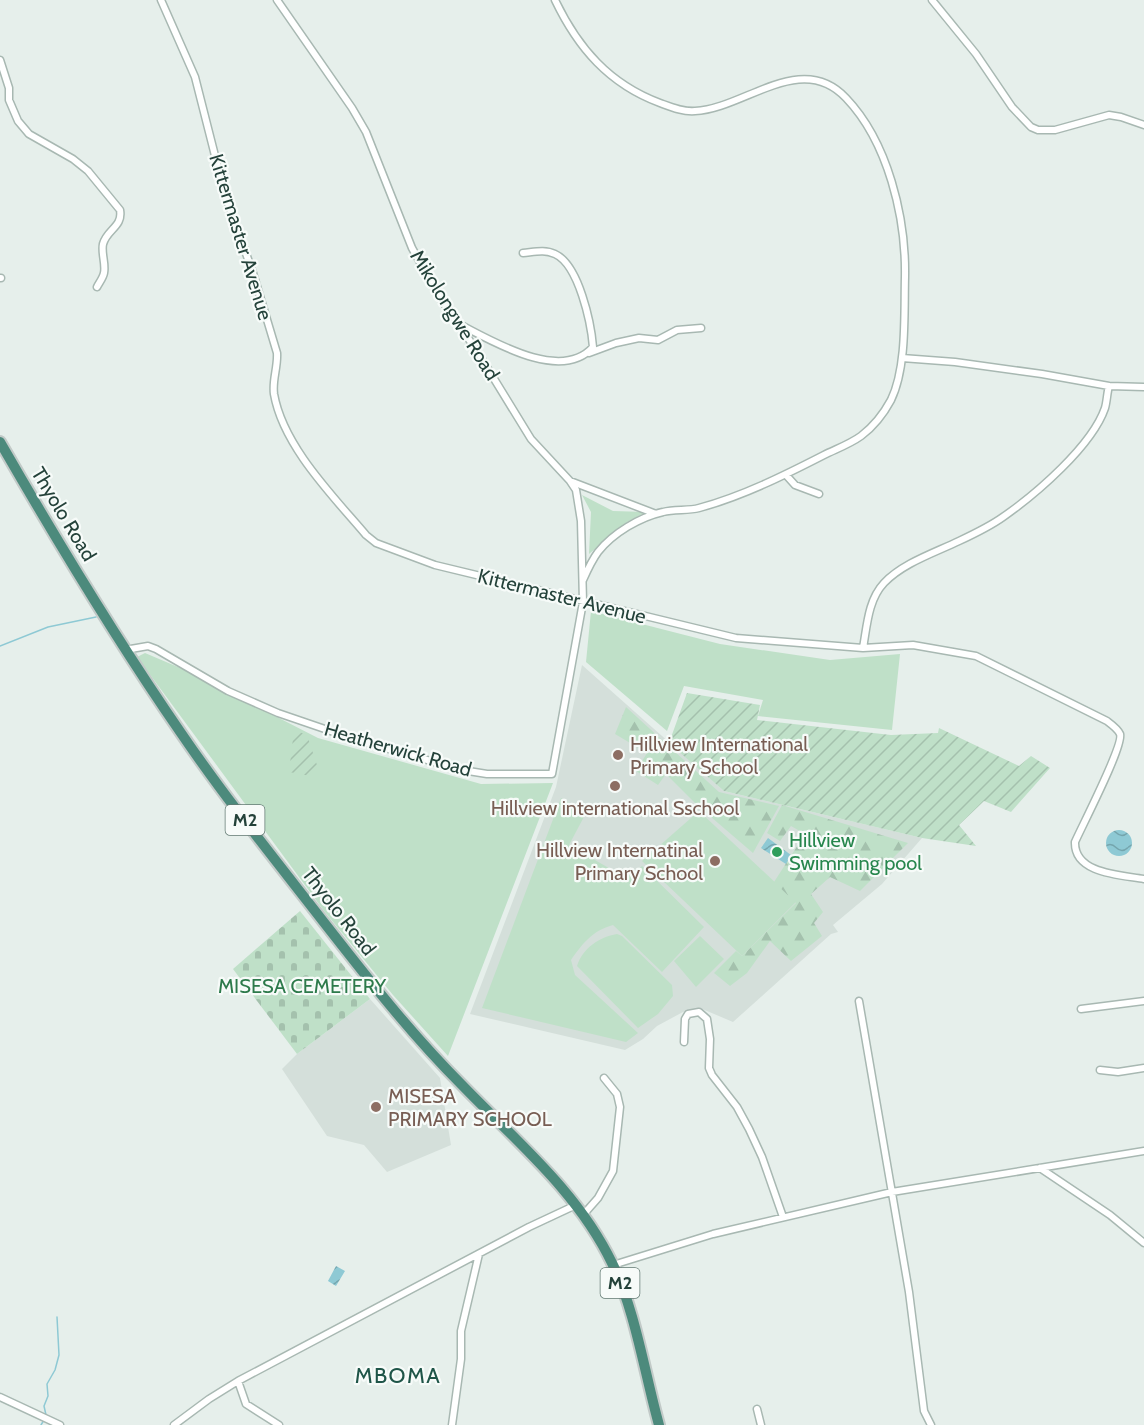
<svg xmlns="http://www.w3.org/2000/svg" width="1144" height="1425" viewBox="0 0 1144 1425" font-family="Cabin,sans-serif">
<defs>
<pattern id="forest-firs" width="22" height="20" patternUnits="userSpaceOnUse" patternTransform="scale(1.5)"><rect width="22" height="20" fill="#bfe0c8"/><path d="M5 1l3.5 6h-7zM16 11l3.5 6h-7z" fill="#a4c1ad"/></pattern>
<pattern id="cemetery-stones" width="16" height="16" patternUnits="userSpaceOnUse" patternTransform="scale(1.5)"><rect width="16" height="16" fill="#bfe0c8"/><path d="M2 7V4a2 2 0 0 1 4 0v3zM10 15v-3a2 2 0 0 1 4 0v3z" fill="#a4c1ad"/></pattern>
<pattern id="garden-furrows" width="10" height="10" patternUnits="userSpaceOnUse" patternTransform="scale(1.5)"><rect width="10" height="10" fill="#bfe0c8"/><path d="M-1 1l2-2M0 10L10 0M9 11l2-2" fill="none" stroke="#a4c1ad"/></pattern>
<pattern id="water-waves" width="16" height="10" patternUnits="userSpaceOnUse" patternTransform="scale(1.5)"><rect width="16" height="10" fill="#8ec9d4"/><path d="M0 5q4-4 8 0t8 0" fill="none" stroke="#74a5ad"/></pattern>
</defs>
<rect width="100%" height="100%" fill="#e6efeb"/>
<path fill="#d4dfda" d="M582 665 724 791 922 838 882 884 833 925 838 932 831 934 733 1022 700 1008 683 1012 657 1026 643 1039 625 1050 470 1014 556 787Z
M370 999 440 1078 451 1145 387 1172 364 1145 327 1136 282 1069 297 1054Z"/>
<path fill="#bfe0c8" d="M582 495 613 511 646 512 627 522 589 554 591 512Z
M591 611 720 644 830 660 900 654 892 730 758 716 763 700 684 686 667 731 586 662Z
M145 653 185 670 318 738 481 784 553 783 448 1056 393 995 324 911 137 657Z
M561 798 586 813 569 845 626 878 642 866 704 927 662 972 613 925C592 931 583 943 571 960L575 975 638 1033 626 1042 482 1008Z
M699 811 796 902 742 956 642 861Z
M617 934 622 936 672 985 673 996 658 1014 638 1028 577 966C583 948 599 937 617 934Z
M700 936 724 959 696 987 674 961Z"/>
<path fill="url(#forest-firs)" d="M626 707 719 792 779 806 753 853 697 805 666 774 658 785 636 771 647 753 615 734Z
M782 805 908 843 860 891 830 877 811 894 823 912 814 923 822 936 791 961 770 941 747 973 730 986 714 973 736 951 742 956 796 903 774 882 805 834 791 826 780 841 767 833Z"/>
<path fill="url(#cemetery-stones)" d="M300 911 370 999 297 1054 233 969Z"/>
<path fill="url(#garden-furrows)" d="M687 693 760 705 757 720 891 735 938 733 939 728 1019 766 1031 756 1050 768 1011 812 984 801 959 825 976 846 922 838 724 791 669 743Z
M294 730 307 735 318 768 316 777 289 772Z"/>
<path fill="url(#water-waves)" d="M1106 843a13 13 0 1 1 26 0a13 13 0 1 1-26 0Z
M768 838 791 855 786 864 761 848Z
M336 1266 345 1271 336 1286 328 1281Z"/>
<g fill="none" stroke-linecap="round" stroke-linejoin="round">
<path stroke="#8ec9d4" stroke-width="1.5" d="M0 646 48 627 96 617
M46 1415 44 1406 48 1396 47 1384 55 1370 59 1355 57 1317
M41 1425 44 1420"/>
<defs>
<path id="minor" d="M161 0 195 77 225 195 253 273 277 353C278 367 272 380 274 394 283 446 333 496 366 535L376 543 435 565 736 638 863 648 913 645 976 656 1107 721C1111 724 1118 729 1120 734 1124 745 1082 826 1075 842 1074 874 1121 875 1144 879
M555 0C578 48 609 84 660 103 671 107 683 112 695 111 744 109 801 50 846 98 888 142 906 217 905 277 904 313 907 367 891 400 884 413 873 427 861 436 850 444 836 449 824 455 785 475 743 496 699 508 688 511 675 509 663 512 640 517 613 533 598 552 592 560 587 571 583 580
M932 0 976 54 1012 107 1031 127 1038 130H1055L1109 115 1121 117 1144 125
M0 60 9 88V100L18 121 29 134 73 159 88 171 120 210C123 227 107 229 103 244 101 253 106 264 104 273 103 278 99 283 97 287
M0 278H1
M459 324C492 341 561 383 593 347 591 323 579 265 555 254 545 249 534 252 523 253
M589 353 616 343 639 338 658 340 677 330 701 328
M902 358 955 362 1042 374 1109 386 1144 387
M786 475 795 485 819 494
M570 481 656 514
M863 648C867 626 868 600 884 583 903 563 934 553 959 541 974 534 989 527 1003 517 1036 494 1092 446 1105 408 1107 401 1107 393 1109 386
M125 650 148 646 156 649 228 691 278 713 354 739 462 770 487 774H552L583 602 581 521 576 490 570 481 531 439 477 351 440 298 412 248 366 132 352 108 277 0
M859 1001 909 1292 924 1411 931 1425
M1081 1009 1144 1001
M684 1042 685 1019 688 1014 699 1012 707 1019 710 1039 709 1068 712 1075 737 1107 749 1129 762 1157 783 1217
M1100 1070 1118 1072 1144 1068
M1040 1168 1110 1215 1144 1243
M583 1215 598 1198 613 1171 620 1107 617 1094 604 1078
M613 1265 713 1234 892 1192 1144 1151
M238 1381 246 1404 279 1425
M0 1397 60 1425
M757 1409 761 1425
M174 1425 209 1399 238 1381 529 1227 576 1205
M452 1425 461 1359V1331L479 1254"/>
<path id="trunk" d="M0 442C57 541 116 639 181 733 226 799 277 862 326 925 369 980 412 1035 462 1085 516 1141 578 1192 612 1263 635 1309 645 1375 659 1425"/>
</defs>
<use href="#minor" stroke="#a8b8b2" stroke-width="9"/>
<use href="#trunk" stroke="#c2cac8" stroke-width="14"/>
<use href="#minor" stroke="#fff" stroke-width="6"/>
<use href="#trunk" stroke="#4c8a7c" stroke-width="10"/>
</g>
<g fill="#8d6e63" stroke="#f7fbf9" stroke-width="2">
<circle cx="618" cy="755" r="6"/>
<circle cx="615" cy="786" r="6"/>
<circle cx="715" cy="861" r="6"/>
<circle cx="376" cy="1107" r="6"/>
</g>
<circle fill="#2e9e5b" stroke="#f7fbf9" stroke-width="2" cx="777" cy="852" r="6"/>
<g text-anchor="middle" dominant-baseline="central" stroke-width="4.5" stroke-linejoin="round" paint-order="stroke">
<g fill="#f7fbf9" stroke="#637a73" stroke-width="1.5">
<rect x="225.5" y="805" width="39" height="30" rx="4.5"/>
<rect x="600.5" y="1268" width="39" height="30" rx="4.5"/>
</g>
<g font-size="18" font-weight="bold" fill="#24423a">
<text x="245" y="820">M2</text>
<text x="620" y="1283">M2</text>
</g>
<g font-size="20" fill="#24423a" stroke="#f7fbf9">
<text transform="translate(241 237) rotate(73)">Kittermaster Avenue</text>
<text transform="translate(455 315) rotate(58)">Mikolongwe Road</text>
<text transform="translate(64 514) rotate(59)">Thyolo Road</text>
<text transform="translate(562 596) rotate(14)">Kittermaster Avenue</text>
<text transform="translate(398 749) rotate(16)">Heatherwick Road</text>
<text transform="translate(339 911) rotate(52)">Thyolo Road</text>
</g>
<g font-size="20" fill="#785e54" stroke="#f7fbf9" text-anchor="start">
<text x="630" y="744">Hillview International<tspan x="630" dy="23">Primary School</tspan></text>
<text x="615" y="808" text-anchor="middle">Hillview international Sschool</text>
<text x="703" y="850" text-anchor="end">Hillview Internatinal<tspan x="703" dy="23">Primary School</tspan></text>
<text x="388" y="1096">MISESA<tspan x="388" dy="23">PRIMARY SCHOOL</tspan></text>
</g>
<g font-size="20" fill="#27864d" stroke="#f7fbf9" text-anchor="start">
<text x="789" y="840">Hillview<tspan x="789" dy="23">Swimming pool</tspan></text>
</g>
<g font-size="20" fill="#2d7a4b" stroke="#f7fbf9">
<text x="302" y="986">MISESA CEMETERY</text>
</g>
<g font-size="22" letter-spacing="1.5" fill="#1f5548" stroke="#f7fbf9">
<text x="398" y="1375">MBOMA</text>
</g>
</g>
</svg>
